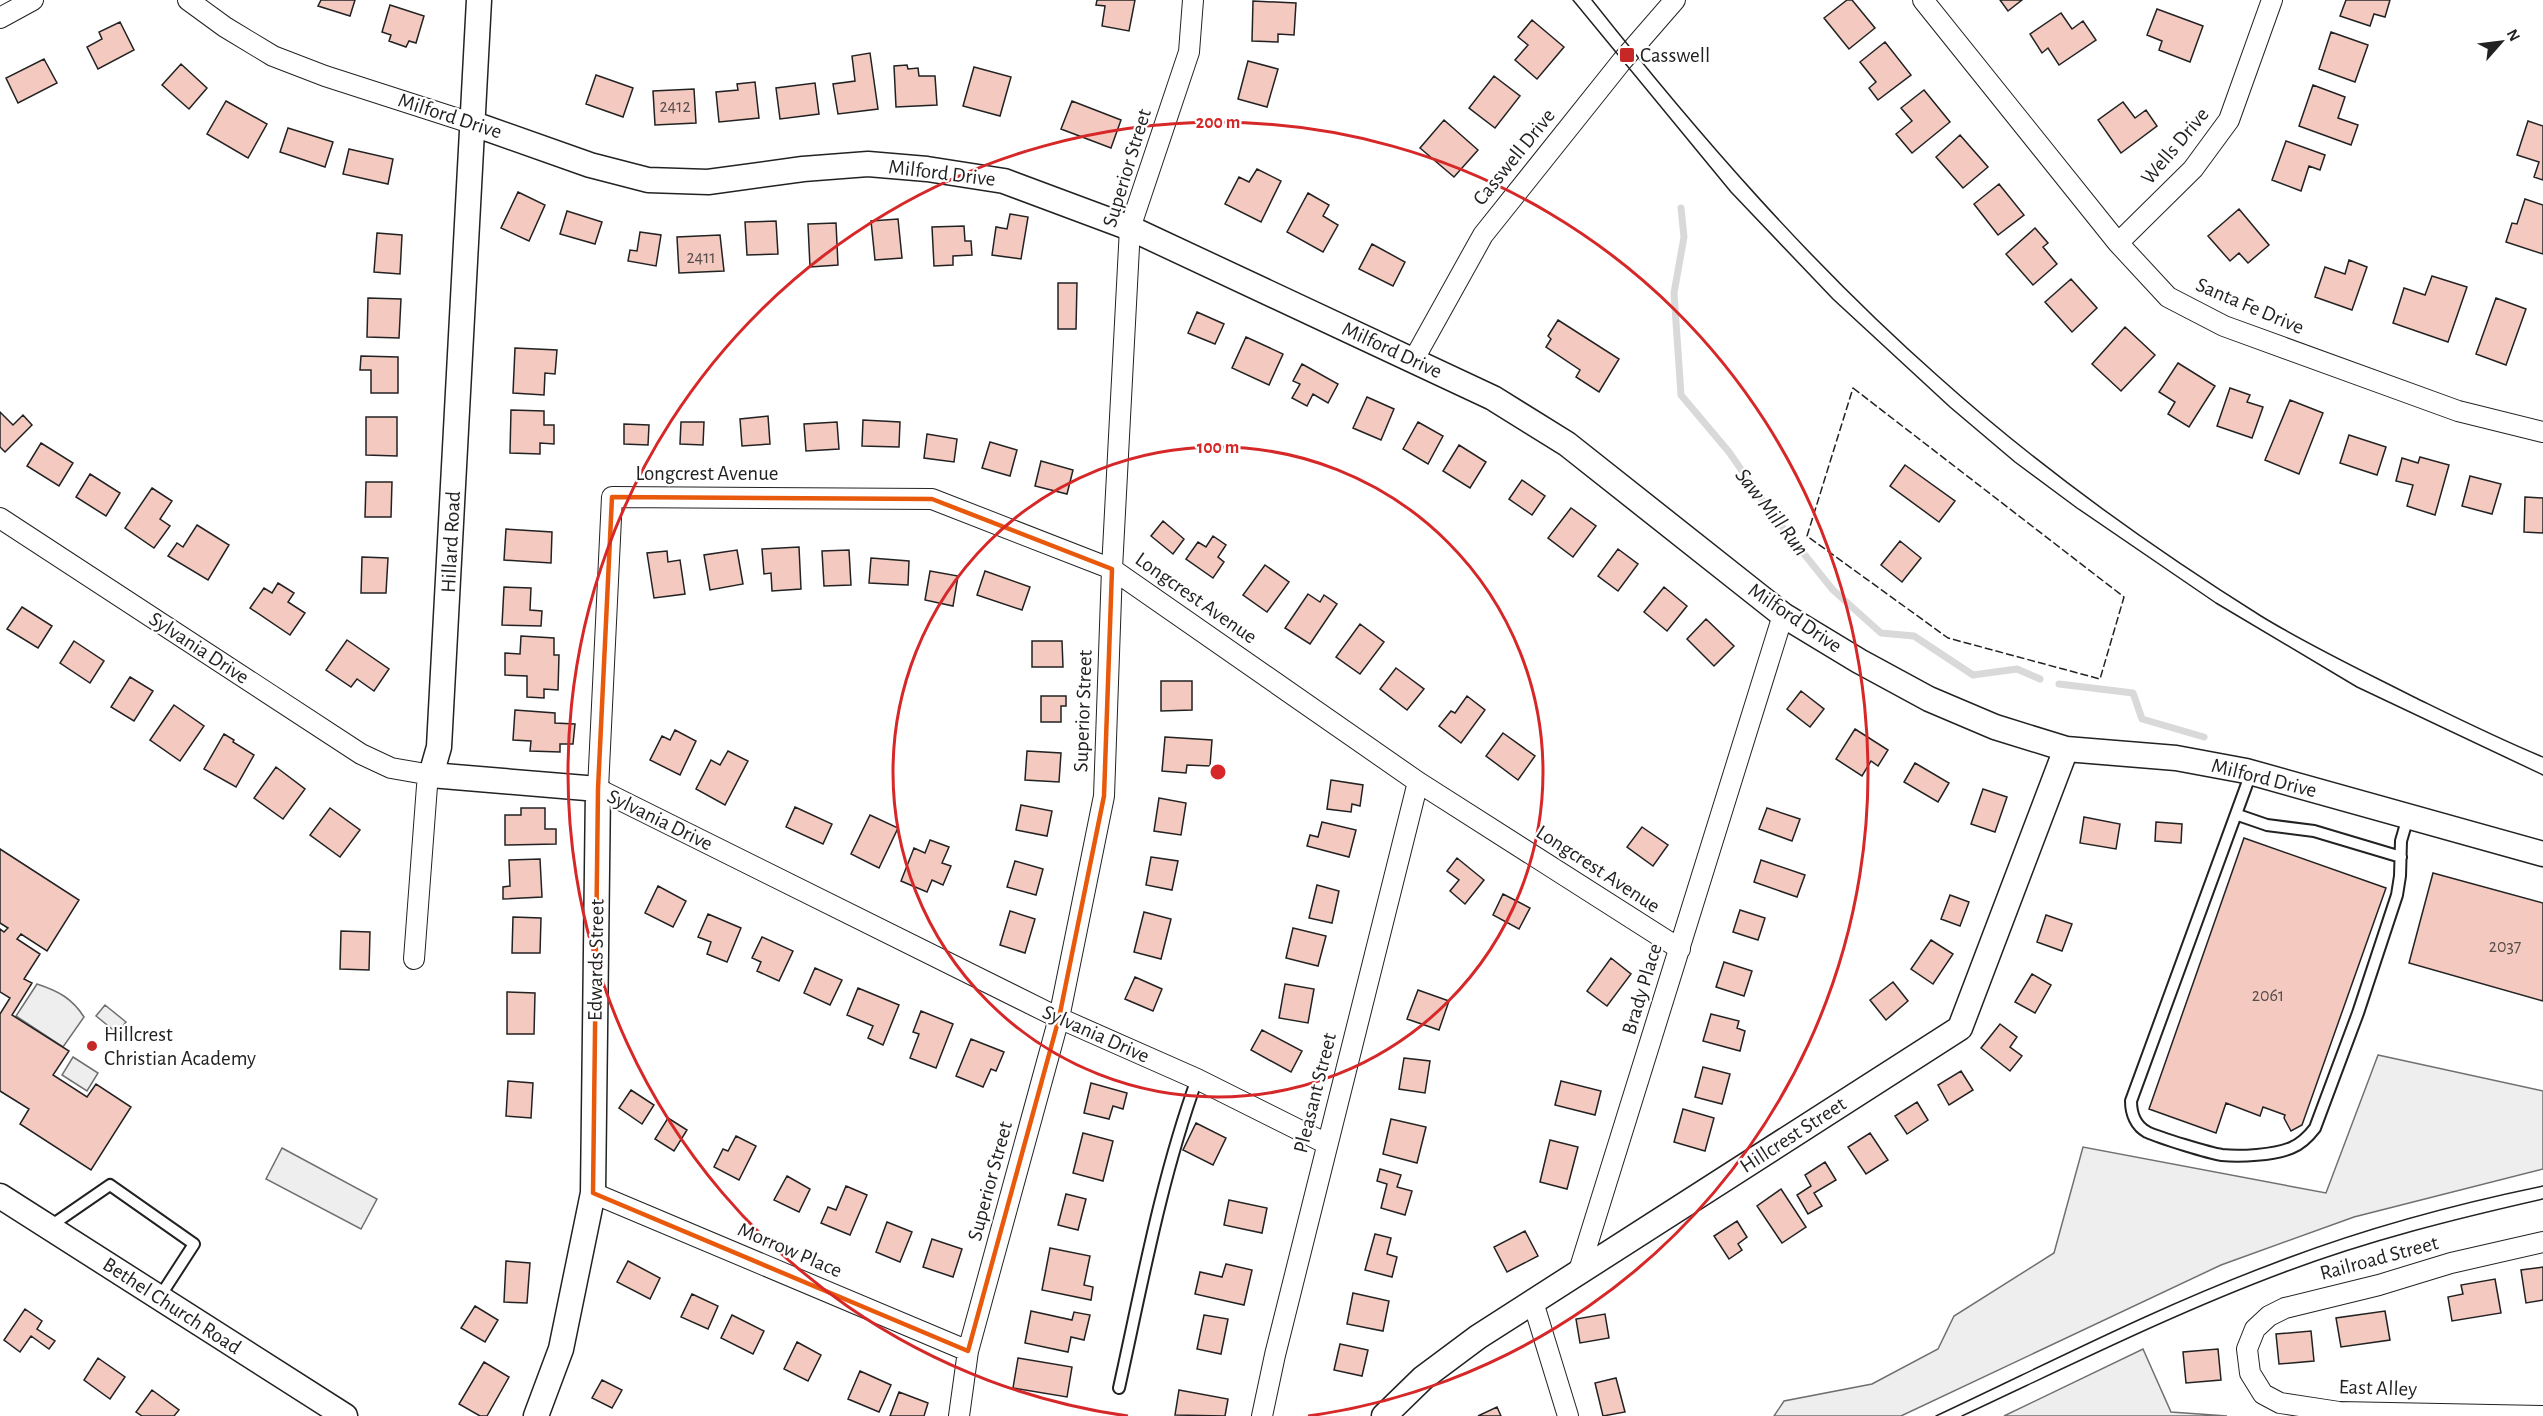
<svg xmlns="http://www.w3.org/2000/svg" width="2543" height="1416" viewBox="0 0 2543 1416" font-family="'Alegreya Sans',sans-serif">
<rect width="100%" height="100%" fill="#fff"/>
<path fill="#eee" stroke="#6f6f6f" stroke-width="1.5" d="M37 984C58 991 72 998 84 1017L63 1047 16 1016Z
M105 1005 126 1022 117 1033 96 1016Z
M2378 1055 2543 1091V1169L2354 1217 2221 1265 1901 1416H1774L1784 1401 1872 1384 1938 1349 1954 1316 2054 1253 2083 1147 2326 1193Z
M73 1057 98 1073 87 1091 62 1075Z
M282 1148 377 1199 361 1229 266 1179Z
M2143 1349 2171 1412 2227 1416H2004Z"/>
<g fill="none" stroke-linecap="round" stroke-linejoin="round">
<path stroke="#d9d9d9" stroke-width="7" d="M1681 208 1684 237 1674 293 1681 395 1729 452 1772 514 1833 590 1881 633 1914 636 1973 675 2017 669 2040 679
M2059 684 2133 693 2142 719 2204 737"/>
</g>
<path fill="#f3c9c0" stroke="#222" stroke-width="1.5" d="M321 0H355L350 16 318 6Z
M1097 0H1135L1129 31 1102 26 1105 6 1096 5Z
M1847 0H1852L1875 28 1849 49 1824 18Z
M2000 0H2022L2008 11Z
M2346 0H2390L2385 17 2374 14 2370 26 2340 16Z
M1253 1 1296 3 1294 35 1278 34V42L1252 41Z
M390 5 424 16 416 43 409 41 406 47 389 41 391 35 382 32Z
M2157 9 2203 26 2190 62 2159 50 2162 41 2147 35Z
M2061 13 2072 29 2083 21 2096 40 2059 65 2048 48 2042 53 2030 34Z
M1532 20 1564 47 1537 79 1515 60 1528 45 1518 37Z
M120 22 134 50 98 69 87 47 102 39 99 32Z
M2331 32 2368 45 2355 82 2319 69Z
M1885 42 1911 75 1878 100 1869 88 1876 82 1860 62Z
M870 53 878 109 838 114 833 84 855 81 852 56Z
M44 59 57 83 18 103 6 78Z
M1248 61 1278 69 1267 107 1238 99Z
M181 64 207 88 189 109 162 85Z
M907 65 908 69 918 68 919 76H935L937 105 896 107 894 66Z
M974 67 1011 77 1000 116 963 106Z
M596 75 633 88 623 117 586 104Z
M1494 76 1520 96 1495 128 1469 108Z
M755 82 759 118 719 122 716 92 738 90 737 84Z
M815 83 819 114 780 119 776 88Z
M2313 85 2345 97 2338 118 2358 125 2351 145 2299 126Z
M694 89 696 123 655 125 653 91Z
M1924 90 1950 122 1912 153 1896 134 1912 121 1901 108Z
M226 101 267 124 248 158 207 134Z
M1072 101 1121 120 1111 148 1061 129Z
M2123 102 2135 118 2146 110 2157 126 2121 153 2098 120Z
M1444 120 1478 150 1454 177 1420 148Z
M2528 121 2543 126V180L2534 177 2539 162 2517 155Z
M288 128 333 142 325 167 280 152Z
M1960 135 1988 167 1963 188 1936 157Z
M2286 141 2325 155 2320 170 2309 166 2301 191 2272 180Z
M349 149 393 159 388 184 343 174Z
M1257 169 1281 181 1261 222 1225 204 1239 177 1249 182Z
M1999 184 2024 215 1998 235 1974 204Z
M518 192 545 205 529 241 501 228Z
M1308 193 1329 205 1323 216 1338 225 1323 252 1287 232Z
M2525 199 2543 205V254L2506 242 2512 223 2517 224Z
M2239 209 2269 245 2248 263 2239 253 2230 261 2208 236Z
M567 211 602 222 595 244 560 234Z
M1010 214 1028 217 1021 259 992 255 996 227 1007 229Z
M898 219 902 258 875 260 871 221Z
M776 221 778 254 747 255 745 222Z
M836 223 838 265 810 267 808 224Z
M964 226 965 241H971L972 255 953 256V265L934 266 932 227Z
M2035 228 2048 243 2043 247 2057 264 2033 285 2006 254Z
M640 232 661 235 656 266 628 261 630 250 637 251Z
M377 233 402 235 400 274 374 272Z
M720 235 724 271 679 273 677 237Z
M1372 244 1405 262 1393 286 1359 269Z
M2349 260 2367 267 2352 310 2315 297 2325 267 2345 274Z
M2432 276 2467 287 2448 342 2393 323 2404 288 2425 295Z
M2071 279 2097 308 2072 332 2045 302Z
M1058 283H1077L1076 329H1058Z
M368 298 401 299 399 338 367 337Z
M2496 298 2526 309 2506 365 2476 354Z
M1197 312 1224 324 1215 344 1188 333Z
M1558 320 1619 359 1599 392 1576 377 1580 370 1546 347 1551 339 1548 336Z
M2125 327 2155 355 2121 391 2092 364Z
M1246 337 1283 354 1269 385 1232 368Z
M515 348 557 350 555 374 545 373 544 395 513 393Z
M361 356 398 357V393H371V370H360Z
M2178 363 2215 386 2189 427 2168 414 2175 402 2159 392Z
M1302 364 1338 384 1328 403 1313 394 1307 406 1292 398 1300 384 1293 381Z
M2230 388 2250 395 2247 402 2263 407 2252 438 2217 426Z
M1367 397 1394 409 1381 440 1353 428Z
M2290 400 2323 413 2299 474 2265 460Z
M511 410 544 411V425H554V444L540 443V454L510 453Z
M0 412 13 425 23 415 32 425 5 452 0 447Z
M768 416 770 444 742 446 740 419Z
M366 417H397V456L366 455Z
M863 420 900 422 899 447 862 446Z
M681 422H704L703 445 680 444Z
M837 422 839 449 806 451 804 424Z
M1418 422 1443 436 1428 464 1403 449Z
M624 424 649 425 648 445 624 444Z
M927 434 957 439 954 462 924 458Z
M2349 435 2386 447 2377 475 2340 463Z
M990 442 1017 450 1010 476 982 468Z
M41 443 73 463 59 486 27 466Z
M1459 445 1486 462 1470 488 1443 471Z
M2420 457 2449 465 2435 515 2407 506 2413 485 2396 481 2402 458 2418 463Z
M1041 461 1073 470 1067 494 1035 486Z
M1905 465 1955 501 1939 522 1890 486Z
M90 474 120 493 106 516 76 497Z
M2470 476 2501 484 2492 514 2462 506Z
M1522 480 1545 496 1532 515 1509 499Z
M366 482H392L391 517H365Z
M152 488 172 501 160 519 170 526 154 548 125 528Z
M2525 497 2543 498V533L2524 532Z
M1571 508 1596 526 1573 557 1548 538Z
M1163 521 1184 539 1173 554 1151 536Z
M197 525 229 545 208 580 168 556 177 543 183 547Z
M506 529 552 532 551 563 504 560Z
M1213 536 1226 545 1218 557 1224 562 1213 578 1186 559 1198 542 1206 547Z
M1900 541 1921 558 1902 582 1881 565Z
M799 547 801 589 772 591 771 573 764 574 762 549Z
M1618 549 1638 564 1618 591 1598 576Z
M737 550 743 584 710 590 704 555Z
M849 550 851 585 824 586 822 551Z
M667 551 668 562 680 560 685 594 654 598 647 553Z
M362 557 388 558 386 593H361Z
M871 558 909 561 908 585 869 583Z
M1265 565 1289 582 1267 612 1243 595Z
M930 571 958 576 953 606 925 600Z
M985 571 1030 587 1022 610 977 595Z
M278 583 294 593 288 602 305 613 290 635 250 608 264 588 272 593Z
M504 587 531 588 530 610 542 611 541 626 502 625Z
M1664 587 1687 606 1667 631 1644 612Z
M1308 594 1320 602 1324 595 1337 604 1310 644 1285 628Z
M22 607 52 626 38 648 7 629Z
M1706 619 1734 646 1714 666 1687 639Z
M1360 624 1384 642 1360 674 1336 657Z
M521 636 554 638V655H559L558 690 544 689V698L527 697V676L505 675V653L520 654Z
M347 640 389 669 374 691 357 679 351 687 326 670Z
M74 641 104 661 90 683 60 663Z
M1032 641H1062L1063 667H1032Z
M1396 668 1424 689 1407 710 1380 689Z
M130 677 153 691 134 721 111 707Z
M1161 681H1192V710L1161 711Z
M1801 691 1824 709 1810 727 1787 709Z
M1041 696H1066V706H1061V722H1041Z
M1467 696 1485 710 1461 743 1439 726 1451 711 1455 713Z
M174 705 204 726 180 761 150 740Z
M515 710 555 713V723L575 724 573 744H560V752L530 751 531 741 513 740Z
M1855 729 1888 750 1878 766 1871 761 1862 776 1836 759Z
M675 730 696 741 680 775 650 760 662 736 670 740Z
M1503 733 1535 756 1518 780 1486 756Z
M224 734 234 740 233 742 254 755 236 787 204 769Z
M1165 737 1212 740 1210 766 1187 765 1186 773 1162 771Z
M728 751 748 761 725 805 696 789 711 760 720 765Z
M1027 751 1061 753 1059 782 1025 780Z
M1915 763 1949 783 1938 802 1904 782Z
M276 767 305 789 283 819 254 798Z
M1331 780 1363 785 1360 806 1352 804 1351 812 1327 809Z
M1983 789 2007 797 1995 832 1971 824Z
M1159 798 1186 803 1181 835 1154 831Z
M1021 805 1052 811 1047 836 1016 830Z
M795 807 832 824 823 844 786 827Z
M330 808 360 830 340 857 310 835Z
M521 808H545V829H556V844L505 845V815H521Z
M1767 808 1800 819 1792 841 1759 829Z
M870 815 898 828 879 868 851 854Z
M2084 817 2120 824 2116 849 2080 843Z
M1322 822 1356 830 1349 857 1307 846 1310 835 1318 837Z
M2156 822 2182 824 2181 843 2155 841Z
M1642 827 1668 845 1653 866 1627 847Z
M2244 838 2386 888 2302 1125 2291 1131 2284 1118 2285 1115 2263 1107 2260 1116 2226 1103 2216 1133 2149 1109Z
M930 840 949 847 942 863 951 866 943 885 932 880 927 892 901 881 914 848 925 853Z
M0 849 79 900 47 951 21 934 17 939 40 954 24 979 32 983 12 1015 69 1051 53 1075 87 1097 96 1084 131 1107 91 1170 20 1124 29 1109 0 1091V1014L10 998 0 992V929L4 932 8 928 0 923Z
M1151 857 1178 861 1172 890 1146 885Z
M1457 858 1484 880 1465 904 1450 891 1459 880 1447 871Z
M540 859 542 897 503 899V887L510 886 509 860Z
M1761 860 1805 875 1797 897 1754 882Z
M1015 861 1043 869 1036 895 1007 887Z
M2433 873 2543 903V1001L2409 963Z
M1317 885 1339 891 1332 923 1309 918Z
M658 886 686 901 673 927 645 913Z
M1503 894 1530 908 1519 929 1493 915Z
M1950 895 1969 902 1960 926 1941 919Z
M1740 910 1765 918 1758 940 1733 932Z
M1010 911 1035 919 1025 953 1000 945Z
M1144 912 1171 919 1161 959 1134 952Z
M708 914 741 928 727 962 707 954 711 942 698 937Z
M2046 915 2072 924 2062 951 2037 942Z
M513 917 541 918 540 953H512Z
M1293 928 1326 936 1318 966 1286 958Z
M341 931 370 932 369 970 340 969Z
M762 937 793 951 779 981 757 971 761 962 752 958Z
M1931 940 1953 954 1933 984 1911 969Z
M1611 958 1631 974 1607 1006 1587 991Z
M1724 962 1752 971 1744 996 1716 987Z
M815 968 842 980 830 1005 804 993Z
M2032 974 2051 985 2035 1013 2015 1002Z
M1135 977 1162 989 1153 1011 1125 999Z
M1893 982 1908 1001 1886 1020 1870 1000Z
M1285 984 1314 989 1308 1023 1279 1018Z
M858 988 899 1005 883 1045 868 1038 873 1026 847 1015Z
M1418 990 1449 1001 1439 1030 1407 1019Z
M507 992 535 993 534 1034H507Z
M921 1011 953 1024 936 1068 910 1058 919 1034 913 1032Z
M1711 1014 1739 1021 1737 1028 1745 1031 1740 1051 1703 1041Z
M2000 1024 2017 1037 2010 1047 2022 1056 2010 1071 1981 1048Z
M1262 1030 1302 1051 1291 1072 1251 1050Z
M971 1039 1004 1052 996 1071 991 1069 983 1087 956 1076Z
M1404 1058 1430 1061 1425 1093 1399 1089Z
M1703 1067 1730 1074 1722 1104 1695 1097Z
M1961 1071 1973 1090 1949 1105 1938 1085Z
M508 1081 533 1083 531 1118 506 1116Z
M1561 1081 1601 1091 1595 1115 1555 1105Z
M1091 1083 1127 1093 1123 1109 1113 1106 1109 1119 1084 1113Z
M631 1090 654 1105 642 1124 619 1108Z
M1917 1102 1928 1120 1907 1134 1895 1116Z
M1683 1109 1714 1118 1705 1151 1674 1142Z
M668 1118 687 1130 674 1151 655 1139Z
M1391 1119 1426 1127 1417 1163 1383 1154Z
M1196 1123 1226 1138 1213 1165 1183 1150Z
M1083 1133 1113 1141 1103 1181 1073 1173Z
M1870 1133 1888 1160 1866 1174 1848 1147Z
M736 1136 756 1146 739 1180 714 1167 723 1149 728 1151Z
M1550 1140 1578 1147 1567 1189 1540 1182Z
M1825 1162 1836 1180 1814 1193 1822 1206 1808 1214 1797 1195 1811 1186 1805 1175Z
M1380 1169 1401 1175 1397 1187 1412 1191 1405 1215 1381 1208 1387 1184 1377 1181Z
M787 1176 810 1189 799 1212 774 1200Z
M846 1186 867 1195 850 1235 821 1223 828 1207 836 1210Z
M1781 1189 1806 1227 1782 1243 1757 1206Z
M1066 1194 1086 1199 1078 1230 1058 1225Z
M1229 1200 1267 1208 1262 1233 1224 1225Z
M1737 1221 1747 1237 1738 1244 1742 1250 1729 1259 1714 1236Z
M887 1222 912 1232 900 1262 876 1252Z
M1525 1231 1538 1256 1507 1272 1494 1247Z
M1375 1234 1391 1238 1387 1254 1397 1257 1392 1277 1365 1270Z
M932 1239 962 1249 953 1277 923 1267Z
M1050 1248 1090 1256 1084 1285 1093 1287 1091 1300 1042 1290Z
M506 1261 530 1263 527 1303 504 1302Z
M628 1261 660 1278 650 1299 617 1282Z
M1226 1264 1252 1270 1244 1305 1195 1294 1200 1272 1222 1277Z
M2543 1267V1300L2526 1303 2521 1270Z
M2495 1279 2501 1313 2452 1321 2448 1297 2463 1294 2461 1285Z
M1353 1293 1389 1301 1383 1331 1347 1324Z
M692 1294 718 1306 708 1329 681 1317Z
M475 1306 498 1320 485 1342 461 1328Z
M25 1309 42 1321 37 1329 55 1341 49 1349 31 1336 20 1352 4 1340Z
M1031 1311 1072 1320 1074 1312 1090 1315 1084 1340 1071 1337 1068 1352 1025 1343Z
M2385 1311 2390 1340 2341 1347 2336 1318Z
M1605 1314 1609 1338 1580 1343 1576 1319Z
M732 1315 764 1331 753 1354 721 1338Z
M1204 1315 1228 1319 1221 1354 1197 1349Z
M2311 1331 2314 1361 2279 1364 2276 1334Z
M797 1342 821 1355 808 1381 784 1369Z
M1340 1344 1368 1350 1362 1376 1334 1370Z
M2218 1349 2221 1380 2186 1383 2183 1352Z
M98 1358 125 1377 110 1399 84 1380Z
M1018 1358 1072 1367 1067 1397 1013 1388Z
M484 1362 509 1377 487 1416H480L459 1404Z
M860 1371 891 1385 879 1412 848 1399Z
M1616 1378 1625 1412 1603 1416 1595 1383Z
M602 1380 622 1390 612 1408 592 1398Z
M152 1390 179 1410 174 1416H142L136 1412Z
M1179 1390 1228 1399 1225 1416 1175 1415Z
M899 1392 928 1403 924 1416H890Z
M1497 1407 1501 1416H1478Z"/>
<g fill="none" stroke-linecap="round" stroke-linejoin="round">
<defs>
<path id="service" d="M2251 773 2131 1101C2131 1114 2136 1126 2147 1132 2160 1138 2209 1153 2222 1155 2240 1157 2274 1155 2291 1148 2301 1144 2309 1136 2315 1128L2358 1013 2397 895 2400 876 2401 841 2408 817
M2238 815 2267 825 2314 831 2401 857
M49 1227 110 1185 194 1244 159 1298
M1119 1388C1142 1284 1161 1179 1197 1079"/>
<path id="minor" d="M188 0 225 27 273 56 325 76 474 124
M1923 0 2118 243 2168 297 2224 326 2458 411 2543 432
M0 18 33 0
M2118 243 2193 169 2229 120 2272 0
M1414 359 1483 235 1622 61 1675 0
M0 518 361 754 391 768 431 775 427 786 414 959
M1327 1144 1197 1079 1059 1018 598 789 612 497 932 499 1112 569 1418 782 1680 949
M593 1193 968 1351
M2543 1242 2451 1263 2379 1285 2285 1308 2269 1316 2255 1329 2247 1349 2250 1373 2263 1394 2280 1403 2339 1412 2543 1416
M1578 1274 1783 615
M1533 1302 1568 1416
M959 1416 968 1351 1059 1018 1104 796 1112 569 1130 228 1189 52 1193 0
M1262 1416 1275 1355 1418 782"/>
<path id="tertiary" d="M479 0 439 747 431 775 598 789 593 1193 561 1349 536 1416
M474 124 590 165 648 180 708 182 803 169 868 164 927 169 1004 181 1130 228 1493 398 1567 444 1783 615 1859 661 1929 699 1995 727 2066 749 2176 758 2246 771 2543 854
M0 1196 345 1416
M1384 1416 1423 1378 1478 1337 1960 1028 2066 749"/>
</defs>
<use href="#service" stroke="#222" stroke-width="14"/>
<use href="#minor" stroke="#222" stroke-width="22"/>
<use href="#tertiary" stroke="#222" stroke-width="27"/>
<use href="#service" stroke="#fff" stroke-width="10"/>
<use href="#minor" stroke="#fff" stroke-width="20"/>
<use href="#tertiary" stroke="#fff" stroke-width="24"/>
<path stroke="#222" stroke-width="1.5" d="M1573 0 1731 192 1833 299 1950 407 2015 462 2077 508 2216 603 2357 687 2543 775
M1592 0C1698 134 1811 264 1939 377 2038 466 2148 545 2261 616 2310 646 2363 671 2414 697 2457 718 2499 739 2543 757
M1936 1416C2047 1364 2157 1307 2272 1264 2359 1230 2451 1205 2543 1186
M1962 1416C2069 1366 2175 1313 2285 1272 2370 1240 2455 1219 2543 1199"/>
<path stroke="#222" stroke-width="1.5" stroke-dasharray="8 3" stroke-linecap="butt" d="M1853 388 2124 597 2100 679 1948 638 1807 536Z"/>
</g>
<path fill="none" stroke="#e8590c" stroke-width="4.5" stroke-linejoin="round" d="M612 497 932 499 1112 569 1104 796 1059 1018 968 1351 593 1193 598 789Z"/>
<g fill="none" stroke="#d62828" stroke-width="3">
<circle cx="1218" cy="772" r="325"/>
<path d="M1128 1416A650 650 0 1 1 1308 1416"/>
</g>
<g fill="#c62828" stroke="#fff" stroke-width="2">
<rect x="1619" y="47" width="16" height="16" rx="3"/>
<circle cx="92" cy="1046" r="6"/>
</g>
<g text-anchor="middle" dominant-baseline="central" stroke-width="4.5" stroke-linejoin="round" paint-order="stroke">
<g font-size="18" fill="#564c4a">
<text x="675" y="107">2412</text>
<text x="701" y="258">2411</text>
<text x="2505" y="947">2037</text>
<text x="2268" y="996">2061</text>
</g>
<g font-size="21" fill="#222" stroke="#fff" text-anchor="start">
<text x="1640" y="55">Casswell</text>
<text x="104" y="1034">Hillcrest<tspan x="104" dy="24">Christian Academy</tspan></text>
</g>
<g font-size="21" fill="#222" stroke="#fff">
<text transform="translate(450 116) rotate(18)">Milford Drive</text>
<text transform="translate(2175 146) rotate(-50)">Wells Drive</text>
<text transform="translate(1514 157) rotate(-51)">Casswell Drive</text>
<text transform="translate(1127 168) rotate(-73)">Superior Street</text>
<text transform="translate(942 173) rotate(7)">Milford Drive</text>
<text transform="translate(2250 306) rotate(23)">Santa Fe Drive</text>
<text transform="translate(1392 350) rotate(25)">Milford Drive</text>
<text x="707" y="473">Longcrest Avenue</text>
<text transform="translate(451 542) rotate(-87)">Hillard Road</text>
<text transform="translate(1196 598) rotate(35)">Longcrest Avenue</text>
<text transform="translate(1795 618) rotate(34)">Milford Drive</text>
<text transform="translate(199 648) rotate(33)">Sylvania Drive</text>
<text transform="translate(1083 711) rotate(-88)">Superior Street</text>
<text transform="translate(2264 778) rotate(14)">Milford Drive</text>
<text transform="translate(660 820) rotate(26)">Sylvania Drive</text>
<text transform="translate(1598 869) rotate(33)">Longcrest Avenue</text>
<text transform="translate(596 960) rotate(-89)">Edwards Street</text>
<text transform="translate(1642 989) rotate(-73)">Brady Place</text>
<text transform="translate(1096 1034) rotate(24)">Sylvania Drive</text>
<text transform="translate(1315 1093) rotate(-76)">Pleasant Street</text>
<text transform="translate(1793 1135) rotate(-33)">Hillcrest Street</text>
<text transform="translate(990 1181) rotate(-75)">Superior Street</text>
<text transform="translate(790 1250) rotate(23)">Morrow Place</text>
<text transform="translate(2379 1258) rotate(-15)">Railroad Street</text>
<text transform="translate(172 1306) rotate(33)">Bethel Church Road</text>
<text transform="translate(2378 1388) rotate(2)">East Alley</text>
</g>
<g font-size="22" font-style="italic" fill="#222" stroke="#fff">
<text transform="translate(1772 512) rotate(52)">Saw Mill Run</text>
</g>
</g>
<circle cx="1218" cy="772" r="9" fill="#d62828" stroke="#fff" stroke-width="3"/>
<g font-size="18" text-anchor="middle" font-weight="bold" fill="#d62828" stroke="#fff" stroke-width="4.5" stroke-linejoin="round" paint-order="stroke">
<text x="1218" y="128">200 m</text>
<text x="1218" y="453">100 m</text>
</g>
<g transform="translate(2501 42) rotate(62)" stroke="#ffffff" stroke-width="4.5" paint-order="stroke">
<path d="M0-4.5L10 22L0 15L-10 22Z" fill="#222222"/>
<text y="-9" font-size="16" font-weight="bold" text-anchor="middle" fill="#222222">N</text>
</g>
</svg>
